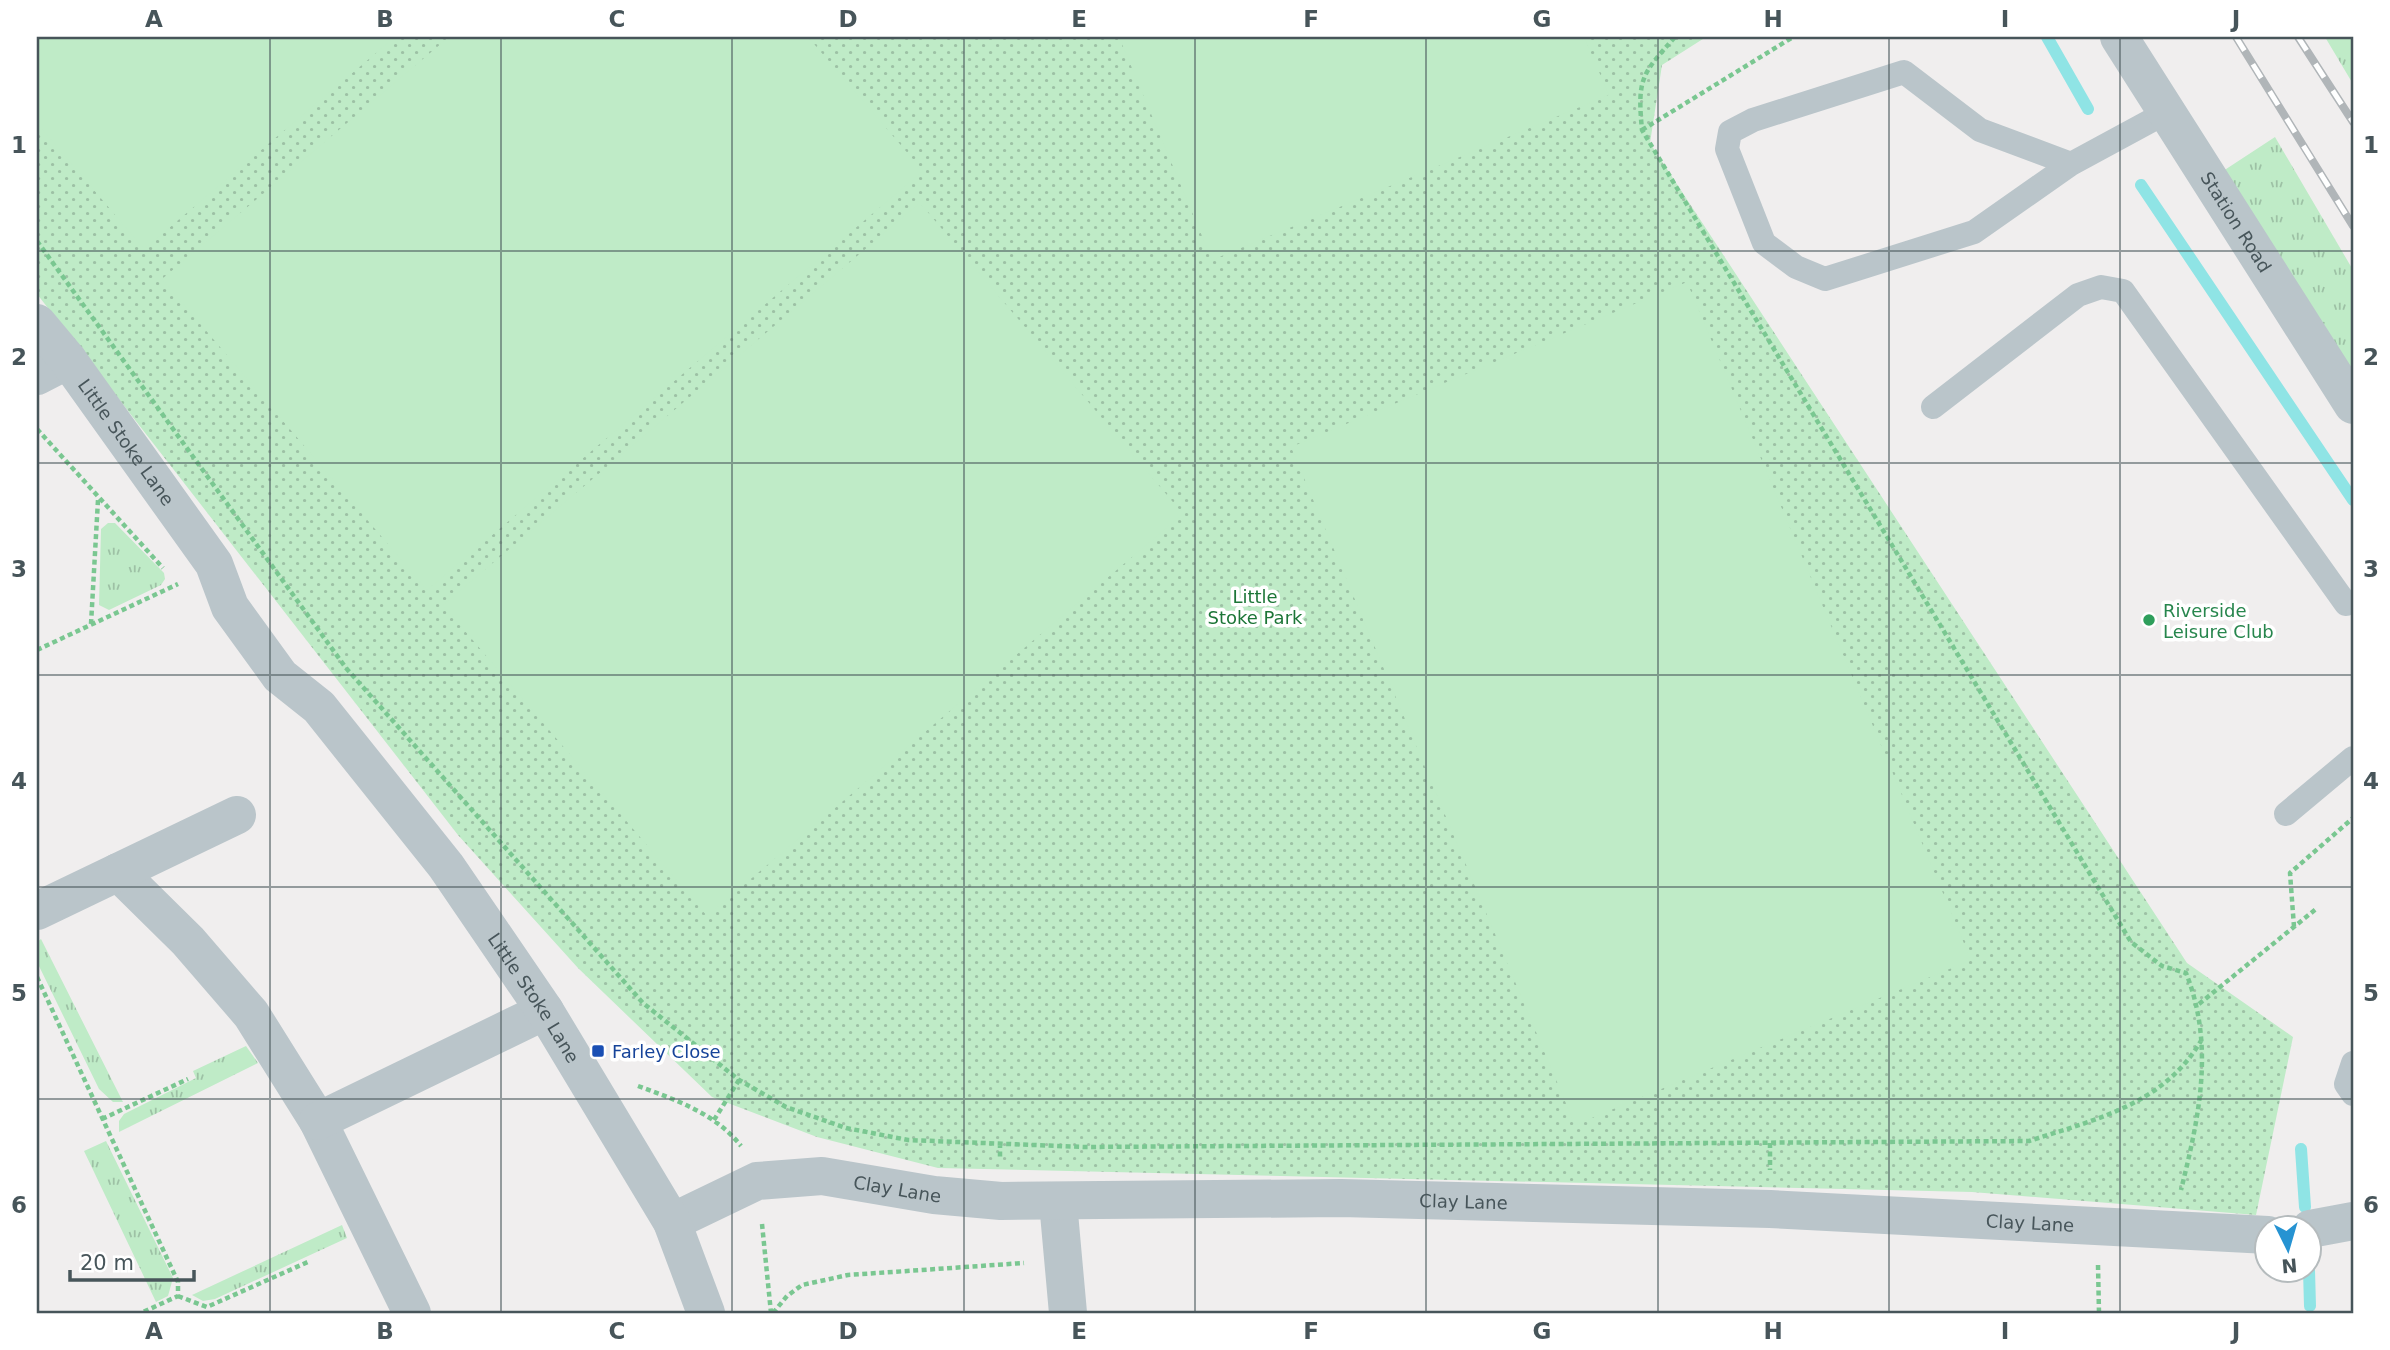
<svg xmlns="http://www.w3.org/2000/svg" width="2390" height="1350" viewBox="0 0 2390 1350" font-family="'DejaVu Sans',sans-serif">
<defs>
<pattern id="grass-tufts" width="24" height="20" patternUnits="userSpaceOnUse" patternTransform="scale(1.75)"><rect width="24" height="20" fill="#bfebc7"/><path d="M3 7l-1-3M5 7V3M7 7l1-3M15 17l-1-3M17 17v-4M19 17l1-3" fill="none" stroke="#9dc1a5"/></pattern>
<pattern id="park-dots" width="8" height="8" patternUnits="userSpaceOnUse" patternTransform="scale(1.75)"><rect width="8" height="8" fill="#bfebc7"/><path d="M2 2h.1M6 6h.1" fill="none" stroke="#9dc1a5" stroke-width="1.8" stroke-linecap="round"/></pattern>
</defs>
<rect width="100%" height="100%" fill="#f0eeee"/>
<path fill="url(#grass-tufts)" d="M2325 37H2353V84Z
M2275 137 2353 270V381L2220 173Z
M108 523H115L164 573 165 579 161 585 109 610 99 605 101 529Z
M41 939 123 1102H113L99 1089 37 962V942Z
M246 1046 258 1063 119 1132V1121L124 1114 196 1078 193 1071Z
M106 1141 173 1278 168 1296 156 1302 84 1151Z
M342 1225 347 1238 215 1299 203 1301 192 1295Z"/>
<path fill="url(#park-dots)" d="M37 37H1706L1662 65 1650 143 2187 963 2293 1037 2256 1215 1972 1192 938 1168 817 1137 712 1097 578 968 458 835 37 294Z"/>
<path fill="#bfebc7" d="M37 37H395L144 249 37 123Z
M449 37H808L923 171 427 590 162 279Z
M1119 37H1584L1609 95 1212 260Z
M920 203 1183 514 707 916 443 605Z
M1687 282 1971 960 1575 1125 1291 447Z"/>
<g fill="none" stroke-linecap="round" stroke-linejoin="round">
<path stroke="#8fe4e5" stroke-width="12" d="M2047 37 2088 109
M2141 185 2353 500
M2301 1149 2305 1207
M2309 1270 2310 1306"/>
<path stroke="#7ac791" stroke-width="4.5" stroke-dasharray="5 3.5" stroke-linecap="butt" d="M1675 37C1642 74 1637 78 1642 130L2131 942 2162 966 2186 973C2215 1046 2199 1117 2181 1190
M1642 130 1793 37
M37 241 346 668 643 1003 739 1080 786 1107 846 1128 908 1140 1084 1147 2029 1141C2097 1119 2165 1104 2202 1039
M37 429 163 568
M91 624 98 500
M37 650 178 584
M2294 927 2290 873 2353 818
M37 977 178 1282V1296L141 1313
M2199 1004 2316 909
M638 1086C676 1100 715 1113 741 1146
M102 1119 188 1079
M714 1120 739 1080
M1000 1143V1160
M1770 1143V1170
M762 1224 771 1313
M2098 1265 2099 1313
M178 1296 207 1307 310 1261
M773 1313 787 1296 802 1285 848 1275 1024 1263"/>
<path stroke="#bac5ca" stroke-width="24" d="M2071 164 1980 130 1904 72 1753 120 1730 132 1727 149 1764 243 1796 267 1825 279 1974 232 2071 164 2167 112
M1933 407 2078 295 2101 287 2123 291 2346 604
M2286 814 2353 758
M2353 1063 2346 1084 2353 1094"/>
<g stroke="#bac5ca" stroke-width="38">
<path id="s1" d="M2119 37 2353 405"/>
<path d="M37 376 68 360"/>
<path d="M118 872 188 941 251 1014 318 1121 412 1313"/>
<path d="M37 911 237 815"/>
<path d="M318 1121 545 1011"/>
<path d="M1058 1202 1068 1313"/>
<path id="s2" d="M672 1222 757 1181 822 1176 934 1195 1001 1201 1341 1198 1770 1209 2268 1235"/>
<path d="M2310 1229 2353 1221"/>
</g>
<path stroke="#bac5ca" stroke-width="38" id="s3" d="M37 323 68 360 214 564 230 607 280 676 319 707 446 866 545 1011 672 1222 706 1313"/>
<defs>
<path id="rail" d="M2236 37 2353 226
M2298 37 2353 122"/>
</defs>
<use href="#rail" stroke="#b0b5b8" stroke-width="8"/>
<use href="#rail" stroke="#fff" stroke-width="5" stroke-dasharray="16" stroke-linecap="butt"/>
</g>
<path fill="none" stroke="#47555a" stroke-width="2" stroke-opacity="0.55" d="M270 37V1313M501 37V1313M732 37V1313M964 37V1313M1195 37V1313M1426 37V1313M1658 37V1313M1889 37V1313M2120 37V1313M37 251H2353M37 463H2353M37 675H2353M37 887H2353M37 1099H2353"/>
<circle fill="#2e9e5b" stroke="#fff" stroke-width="2.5" cx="2149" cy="620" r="7"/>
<rect fill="#1a4fb4" stroke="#fff" stroke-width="2.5" x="591" y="1044" width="14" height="14" rx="3.5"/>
<g text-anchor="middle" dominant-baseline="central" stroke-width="7" stroke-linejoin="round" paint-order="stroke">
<g font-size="18" fill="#47555a" stroke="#fff">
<text stroke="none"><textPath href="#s1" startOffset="219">Station Road</textPath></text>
<text stroke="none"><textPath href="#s3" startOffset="149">Little Stoke Lane</textPath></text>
<text stroke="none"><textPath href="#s3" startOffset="842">Little Stoke Lane</textPath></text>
<text stroke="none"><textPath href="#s2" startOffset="236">Clay Lane</textPath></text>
<text stroke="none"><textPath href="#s2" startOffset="803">Clay Lane</textPath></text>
<text stroke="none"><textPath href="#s2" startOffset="1370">Clay Lane</textPath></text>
</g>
<g font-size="18" fill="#1d7638" stroke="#fff">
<text x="1255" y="596">Little<tspan x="1255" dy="21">Stoke Park</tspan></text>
</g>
<g font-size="18" fill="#27864d" stroke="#fff" text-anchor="start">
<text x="2163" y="610">Riverside<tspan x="2163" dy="21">Leisure Club</tspan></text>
</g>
<g font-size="18" fill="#164399" stroke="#fff" text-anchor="start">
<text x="612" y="1051">Farley Close</text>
</g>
</g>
<rect width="2390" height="1350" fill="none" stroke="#ffffff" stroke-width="77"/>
<g transform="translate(2288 1249) rotate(175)"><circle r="33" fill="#ffffff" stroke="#b5bbbd" stroke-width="2"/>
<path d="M0-5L12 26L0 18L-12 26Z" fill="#2693d2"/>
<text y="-10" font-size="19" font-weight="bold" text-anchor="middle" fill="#47555a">N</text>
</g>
<path d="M70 1270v10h124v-10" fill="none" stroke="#47555a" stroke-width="3.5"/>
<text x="80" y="1270" font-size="21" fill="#47555a" stroke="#ffffff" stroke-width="5" paint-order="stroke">20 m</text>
<rect x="38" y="38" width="2314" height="1274" fill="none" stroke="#47555a" stroke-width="2.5"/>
<g font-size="23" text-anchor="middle" font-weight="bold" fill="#47555a">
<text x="154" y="27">A</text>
<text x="385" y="27">B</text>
<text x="617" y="27">C</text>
<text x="848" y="27">D</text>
<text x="1079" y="27">E</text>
<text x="1311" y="27">F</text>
<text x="1542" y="27">G</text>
<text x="1773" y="27">H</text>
<text x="2005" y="27">I</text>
<text x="2236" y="27">J</text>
<text x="19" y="153">1</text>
<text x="2371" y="153">1</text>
<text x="19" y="365">2</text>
<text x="2371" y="365">2</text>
<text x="19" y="577">3</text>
<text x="2371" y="577">3</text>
<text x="19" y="789">4</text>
<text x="2371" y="789">4</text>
<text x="19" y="1001">5</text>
<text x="2371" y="1001">5</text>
<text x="19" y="1213">6</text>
<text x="2371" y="1213">6</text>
<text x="154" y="1339">A</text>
<text x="385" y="1339">B</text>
<text x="617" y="1339">C</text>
<text x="848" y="1339">D</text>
<text x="1079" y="1339">E</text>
<text x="1311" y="1339">F</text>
<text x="1542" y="1339">G</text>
<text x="1773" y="1339">H</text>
<text x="2005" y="1339">I</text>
<text x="2236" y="1339">J</text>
</g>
</svg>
